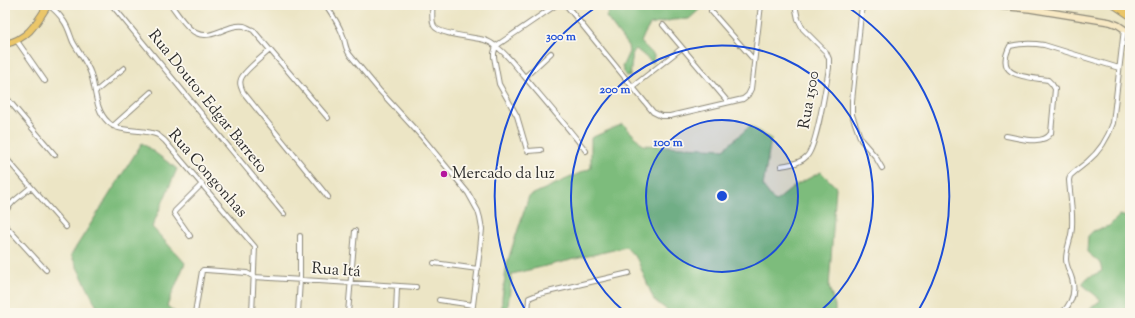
<svg xmlns="http://www.w3.org/2000/svg" width="1135" height="318" viewBox="0 0 1135 318" font-family="'Sorts Mill Goudy',serif">
<rect width="100%" height="100%" fill="#fbf7ec"/>
<filter id="ink" filterUnits="userSpaceOnUse"><feTurbulence type="fractalNoise" baseFrequency=".025" numOctaves="2"/><feDisplacementMap in="SourceGraphic" scale="8" xChannelSelector="R" yChannelSelector="G"/><feConvolveMatrix kernelMatrix="1 2 1 2 8 2 1 2 1" color-interpolation-filters="sRGB"/></filter>
<filter id="wash" filterUnits="userSpaceOnUse"><feTurbulence type="fractalNoise" baseFrequency=".012" numOctaves="4" result="noise"/><feDisplacementMap in="SourceGraphic" scale="16" xChannelSelector="R" yChannelSelector="G"/><feGaussianBlur stdDeviation="0.9" result="paint"/><feColorMatrix in="noise" values="0 0 0 0 0 0 0 0 0 0 0 0 0 0 0 0 0 1.4 0 .05"/><feComposite in="paint" operator="in"/></filter>
<g filter="url(#wash)">
<rect width="100%" height="100%" fill="#ece5c5"/>
<path fill="#7dbc7c" stroke="#547454" d="M613 5H715L700 9 689 19 672 20 650 25 645 33 641 42 654 55 653 63 636 49 633 51 630 77 625 75 622 67 629 52 628 46 606 17Z
M623 124 643 145 724 149 750 126 771 139 763 186 775 202 796 185 821 172 836 187 829 287 835 306V313H671L654 300 637 259 626 247 512 274 507 313H502V298L507 263 529 196 591 168V138Z
M142 143 177 169 152 227 185 263 167 306 176 313H100L71 255Z
M1120 215 1130 218V313H1087L1089 309 1101 300 1082 284 1087 278 1102 271 1100 263 1087 252 1088 236 1093 231 1109 226Z"/>
</g>
<g filter="url(#ink)">
<g fill="none" stroke-linecap="round" stroke-linejoin="round">
<defs>
<path id="street" d="M48 5C54 9 59 14 63 20 68 26 70 35 73 42 79 53 87 62 91 74 96 90 95 110 108 122 120 134 143 128 158 135 160 137 163 139 165 141L255 247 252 313
M112 5 284 214
M171 5C177 13 187 29 196 33 212 41 228 23 244 26 247 27 250 29 253 30L328 118
M326 5C332 14 338 23 342 33 346 42 344 47 350 55L379 90 422 137 468 193 478 211 480 218 482 229 480 249 472 313
M432 5C433 11 431 21 434 26 438 34 471 37 480 39 486 40 490 42 494 45 506 52 515 66 524 76 545 101 566 125 586 151
M566 5 653 112 661 116H670L743 99 748 95 751 89 761 5
M862 5 852 101V115L861 140 875 156 882 168
M711 11 754 60
M663 25 728 102
M17 41 45 81
M496 46 494 53V57L499 84 517 116 527 150 528 151 541 150
M496 46 556 5
M270 50C263 56 243 72 241 79 239 84 241 87 243 92L328 197
M525 77 551 53
M632 87 682 48
M95 92 124 68
M5 96 55 155
M113 126 151 92
M1006 136C1019 138 1043 146 1051 133L1055 89 1052 84 1048 80C1028 77 993 78 1010 46 1022 43 1032 43 1044 45L1119 68
M5 157 66 227
M781 166C790 164 800 164 807 156 817 146 826 85 829 68V59L826 52 803 29 798 19 795 5
M5 211 14 201 31 187
M5 225 46 270
M190 236 174 213 175 211 202 184
M434 263 478 269
M439 300 473 305
M195 313 202 271 203 270H206L247 273 254 277 416 287
M298 313 300 280V236
M348 313 355 231
M396 313 397 287
M528 313 529 298 539 294 629 273
M1062 313C1071 304 1076 292 1072 279 1070 272 1066 266 1066 259 1066 248 1072 238 1072 226 1073 211 1070 195 1069 180L1070 176C1075 171 1081 167 1087 162 1099 152 1108 138 1113 123L1124 29"/>
<path id="secondary" d="M989 5 1030 9 1110 22 1118 25 1130 33"/>
<path id="primary" d="M5 44C28 39 36 24 48 5"/>
<path id="highway" d="M1115 5 1130 15"/>
</defs>
<use href="#street" stroke="#8c8878" stroke-width="6"/>
<use href="#secondary" stroke="#8c8878" stroke-width="8"/>
<use href="#primary" stroke="#8c8878" stroke-width="8"/>
<use href="#highway" stroke="#8c8878" stroke-width="9"/>
<use href="#street" stroke="#fff" stroke-width="4"/>
<use href="#secondary" stroke="#f7e8c3" stroke-width="5.5"/>
<use href="#primary" stroke="#ebc669" stroke-width="6"/>
<use href="#highway" stroke="#ebc669" stroke-width="7"/>
</g>
</g>
<circle cx="722" cy="196" r="76" fill="#1d4ed8" fill-opacity=".12"/>
<g fill="none" stroke="#1d4ed8" stroke-width="2">
<circle cx="722" cy="196" r="76"/>
<path d="M626 313A151 151 0 1 1 818 313"/>
<path d="M527 313A227 227 0 0 1 598 6M846 6A227 227 0 0 1 917 313"/>
</g>
<circle fill="#b5179e" stroke="#fbf7ec" stroke-width="1.5" cx="444" cy="174" r="4"/>
<g text-anchor="middle" dominant-baseline="central" stroke-width="3.5" stroke-linejoin="round" paint-order="stroke">
<g font-size="16" fill="#2b2b2b" stroke="#fbf7ec">
<text transform="translate(810 100) rotate(-80)">Rua 1500</text>
<text transform="translate(207 102) rotate(51)">Rua Doutor Edgar Barreto</text>
<text transform="translate(207 174) rotate(49)">Rua Congonhas</text>
<text transform="translate(336 271) rotate(4)">Rua Itá</text>
</g>
<g font-size="16" fill="#2b2b2b" stroke="#fbf7ec" text-anchor="start">
<text x="452" y="174">Mercado da luz</text>
</g>
</g>
<circle cx="722" cy="196" r="6" fill="#1d4ed8" stroke="#fbf7ec" stroke-width="2"/>
<g font-size="12" text-anchor="middle" font-weight="bold" fill="#1d4ed8" stroke="#fbf7ec" stroke-width="3.5" stroke-linejoin="round" paint-order="stroke">
<text x="561" y="40">300 m</text>
<text x="615" y="93">200 m</text>
<text x="668" y="146">100 m</text>
</g>
<rect width="1135" height="318" fill="none" stroke="#fbf7ec" stroke-width="20"/>
</svg>
